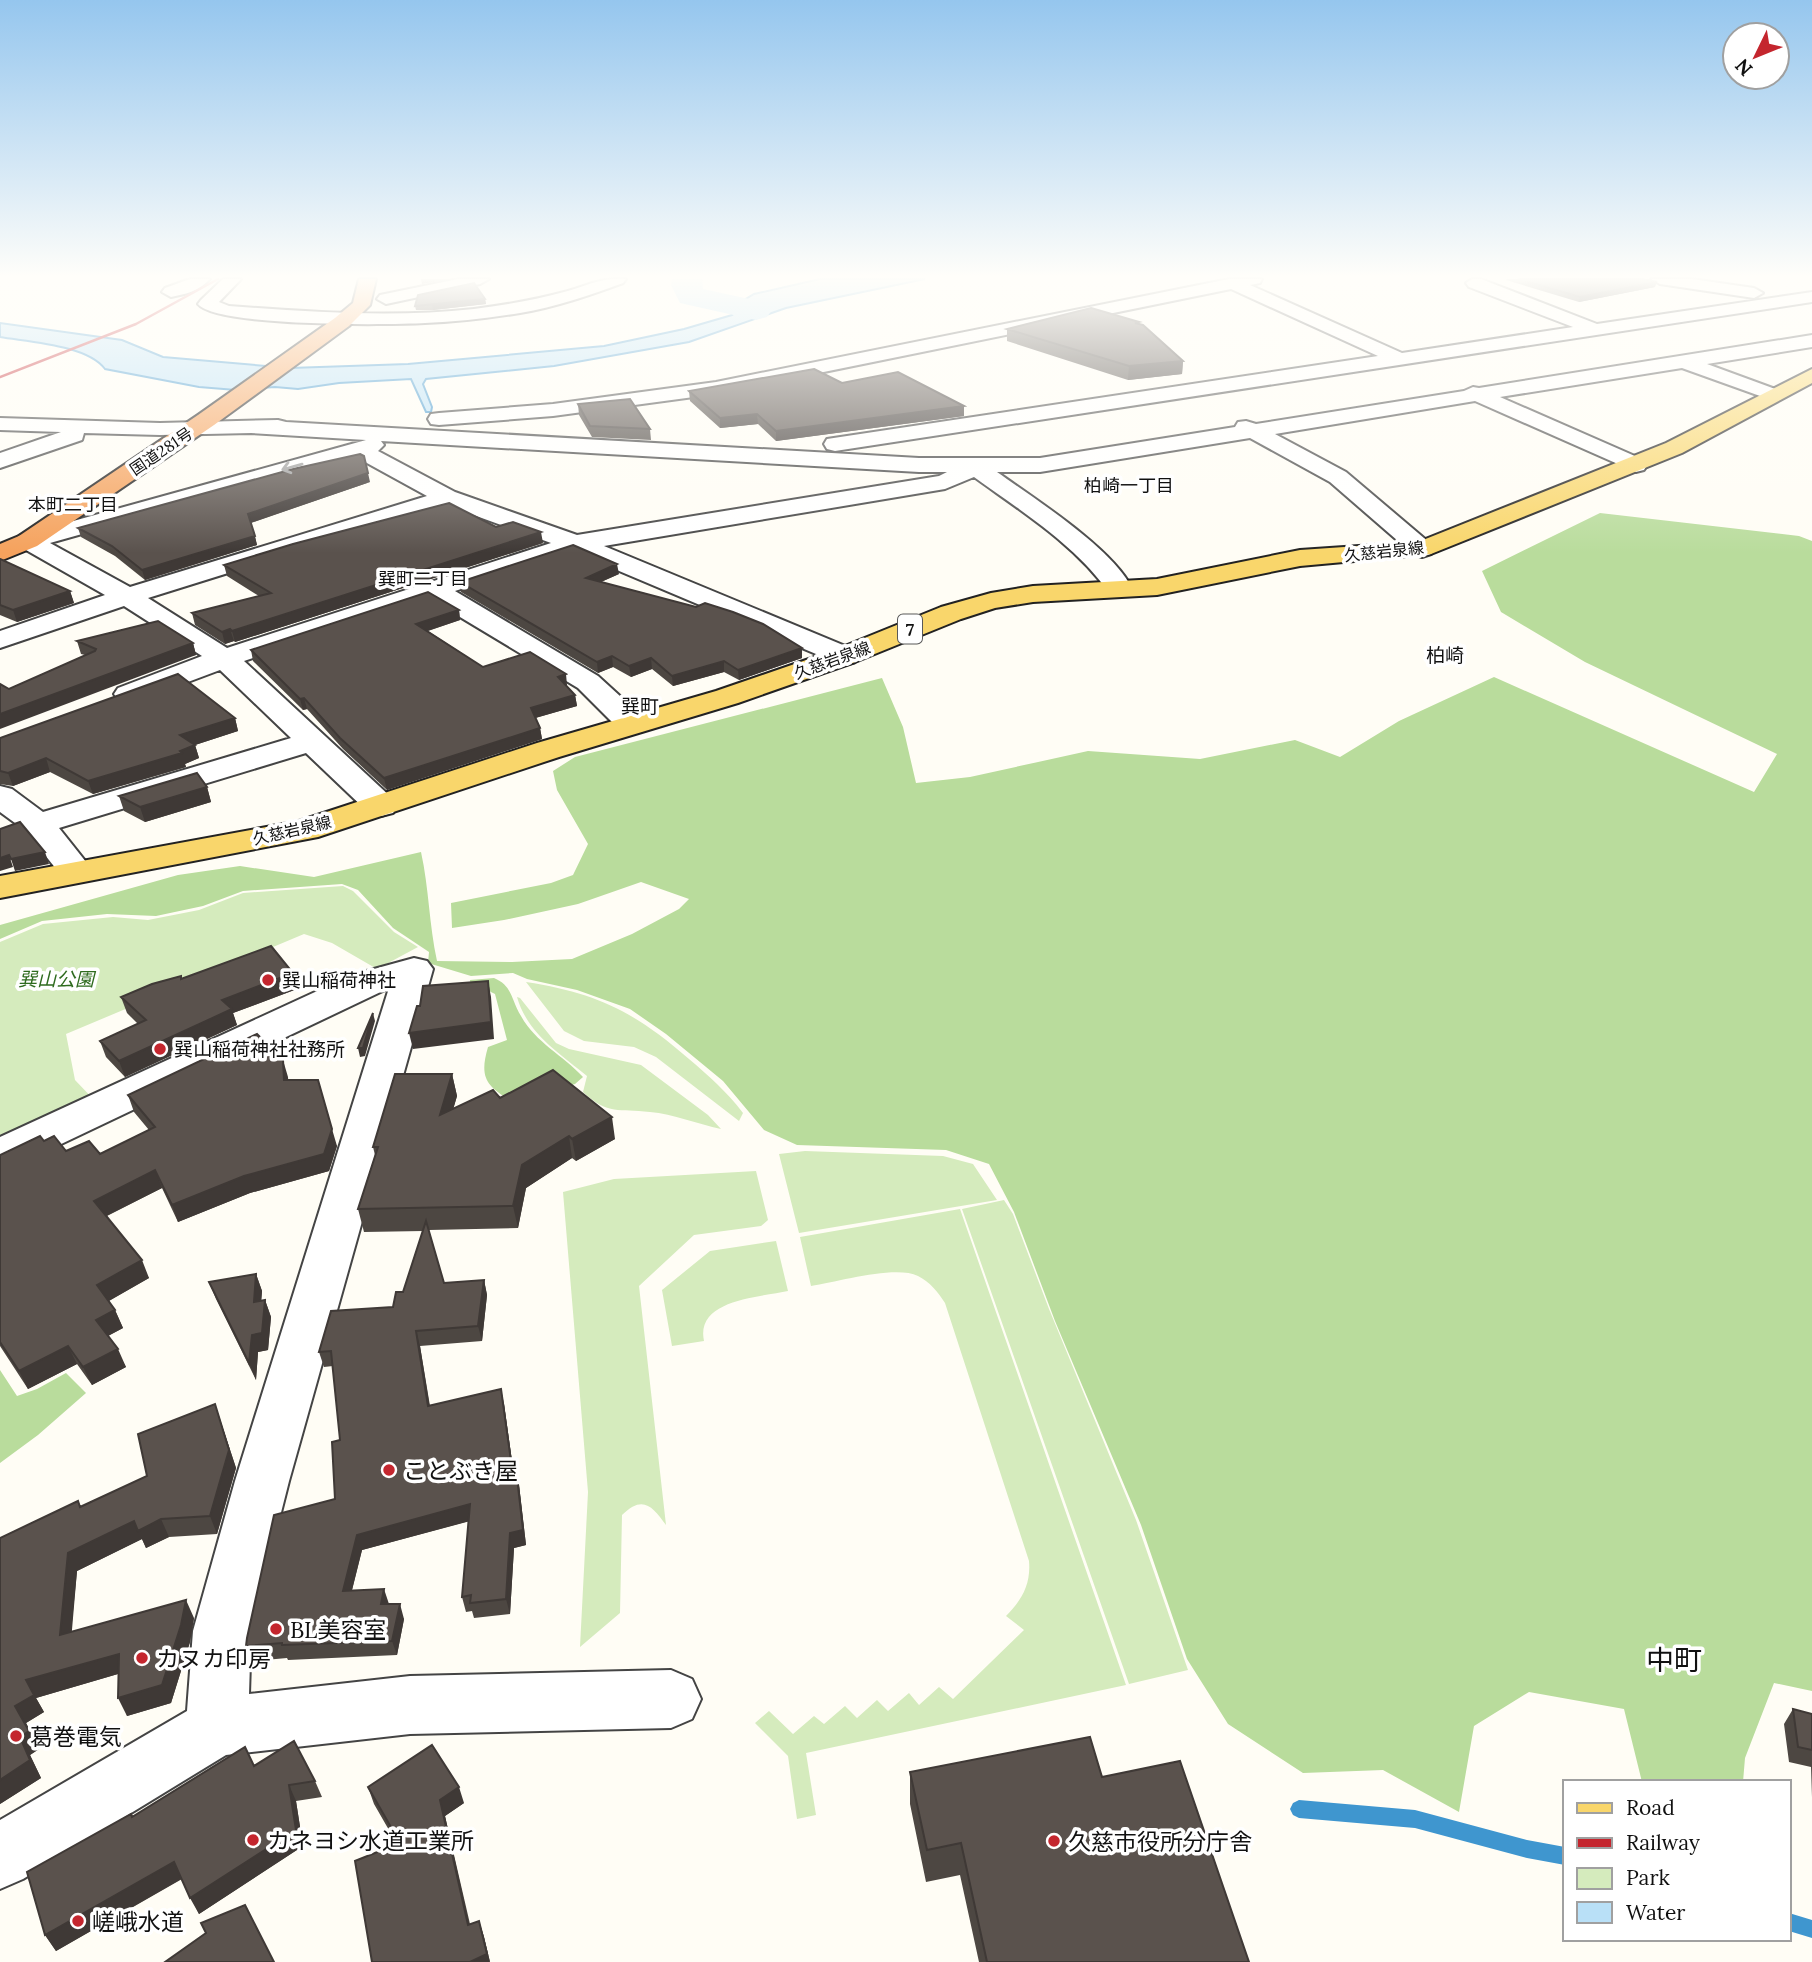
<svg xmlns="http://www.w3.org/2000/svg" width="1812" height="1962" viewBox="0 0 1812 1962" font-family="Lora,'Noto Sans JP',serif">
<rect width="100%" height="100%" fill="#fffdf5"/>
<path fill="#d5ebbd" d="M343 886 353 891 394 932 418 947 377 969 332 943 304 934 66 1034 75 1080 98 1104 0 1145V942L43 924 113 917 148 920 199 910 243 893Z
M526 982C597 993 635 1012 689 1059 709 1076 727 1092 743 1113L739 1121 656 1057 634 1047 584 1041 564 1031Z
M517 997 520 998 556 1043 569 1049 641 1065 708 1115 721 1129C698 1124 673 1114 650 1112 618 1108 609 1116 583 1092L587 1076C559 1053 527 1033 517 997Z
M805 1151 943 1156 973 1164 997 1200 799 1233 779 1154Z
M756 1171 768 1220 761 1226 694 1235 639 1286 666 1525C653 1507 643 1494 622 1515L620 1613 580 1647 588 1492 563 1192 614 1179Z
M1004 1200 1013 1214 1049 1309 1136 1520 1188 1670 1129 1684 962 1209Z
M960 1209 1126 1685 806 1753 816 1815 797 1819 788 1756 755 1723 769 1711 793 1734 814 1716 824 1724 845 1706 857 1718 877 1700 888 1711 909 1693 919 1705 939 1687 953 1699 1024 1630 1006 1616C1022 1600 1031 1584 1029 1561L945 1303C938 1292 930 1282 918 1276 895 1265 838 1282 811 1286L800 1237Z
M776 1241 788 1291C761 1297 695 1299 704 1341L672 1346 662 1290 710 1251Z"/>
<path fill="#b9dc9c" d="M1600 513 1799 536 1812 541V1691L1774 1683 1745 1758 1743 1782H1642L1624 1709 1529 1692 1474 1726 1459 1812 1383 1770 1303 1773 1228 1724 1187 1659 1141 1525 1055 1321 1014 1212 989 1164 946 1150 797 1145 764 1130 723 1081 666 1034 630 1009 577 990 527 979 513 973 471 976 428 963 429 952 393 928 358 890 342 884 243 891 203 906 156 916 107 914 42 921 0 939V925L178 875 240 866 314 877 421 852C429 888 429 925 437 961L512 962 572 959 632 934 679 909 689 899 641 882 578 904 504 920 452 928 451 903 551 883 573 875 588 844 557 790 553 771 575 757 882 678 903 727 916 783 970 777 1088 751 1200 759 1295 740 1340 757 1399 721 1494 677 1754 792 1777 754 1585 662 1501 612 1482 571Z
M494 978C513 986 511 1000 521 1016 536 1043 563 1055 583 1077L575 1084 513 1102C486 1086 479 1078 488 1047L507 1040 495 994 485 989 471 991 470 980Z
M0 1370 17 1396 37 1389 66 1373 86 1393 38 1435 0 1463Z"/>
<path fill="#b9e0f7" stroke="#3f96cf" stroke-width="2" d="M820 279H925L786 308 689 342 554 366 426 379 423 384 432 407 431 412H426L411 379 339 383 298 389 275 387 236 390 199 387 105 369C87 345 29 342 0 337V323L122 340 163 357 290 368 408 364 604 346 684 329 732 315 739 310V303L754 294Z"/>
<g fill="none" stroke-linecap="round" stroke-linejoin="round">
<path fill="#3f96cf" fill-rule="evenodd" d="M1299 1800 1415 1810 1527 1840 1565 1847V1865L1527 1858 1415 1828 1299 1818 1293 1815 1290 1809 1293 1803Z
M1789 1913 1812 1920V1938L1789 1931Z"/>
<path fill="#b9e0f7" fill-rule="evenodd" d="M672 279H702L703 289 767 303 772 310 767 317 756 320 680 303 671 285Z"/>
<defs>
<path id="minor" d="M190 279H210C199 291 186 294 171 297L162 292 165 288Z
M223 279H241L219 302 229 306C310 312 393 318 474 309 504 305 535 300 564 292 586 286 602 277 626 279L623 283C590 295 556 307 520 313 489 318 457 322 425 323 389 325 217 327 198 304L201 300Z
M458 279H489L480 284 386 304 377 299 380 295Z
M1229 279H1262L1260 283 1250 285 1402 353 1573 327 1469 287 1466 283 1472 279H1481L1597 324 1812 292V302L835 451 827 449 824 444 827 439 1378 356 1231 289 716 394 553 416 439 425 431 424 428 419 431 414 439 413 553 404 716 382Z
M1651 279H1692L1754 288 1763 293 1754 298 1660 284Z
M1812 335V347L1707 364 1781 391 1784 395 1781 399 1774 401 1682 368 1500 397 1644 460 1647 465 1644 470 1636 472 1475 401 1275 434 1346 472 1431 544 1435 549 1431 554 1422 557 1413 554 1330 482 1250 438 1040 472H997C1035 499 1112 548 1132 588L1128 594 1119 596 1110 594C1076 545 1021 511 974 477L945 489 604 546 855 650 859 656 855 662 845 665 835 662 574 552 455 591 598 676 643 717 647 724 643 731 632 733 621 731 578 688 430 599 244 661 393 799 398 806 393 813 381 816 369 813 306 753 59 828 94 872 88 879 76 883 64 879 26 831 0 812V786L12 789 43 812 291 738 220 670 140 700 129 703 118 700 114 694 118 688 202 656 124 606 0 648V631L105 595 19 546 15 541 19 536 366 440 251 433 160 435 84 433 82 440 0 468V453L61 432 0 430V418L160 423 278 420 286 422 919 458H1040L1235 427 1238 422 1246 421 1256 424 1464 391 1473 387 1479 388ZM381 441 919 472H947L939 476 577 535 455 492 378 451 384 445ZM356 457 427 496 130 587 50 543ZM446 505 551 543 227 648 148 598Z
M414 958 427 961 433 969 289 1481 251 1631 249 1694 410 1676 671 1670 692 1679 701 1699 692 1719 671 1728 410 1734 226 1755 23 1879 0 1889V1820L187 1711 193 1631 235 1481 389 988 15 1166 0 1170V1137L352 975Z"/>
<path id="major" d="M1812 369V383L1682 453 1431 554 1300 566 1157 595 1033 602 995 608 961 619 855 662 738 703 559 757 318 837 0 898V876L299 821 537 743 716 691 835 650 941 607 991 593 1033 586 1157 579 1300 550 1418 542 1666 443Z"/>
<path id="highway" d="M359 279H376L370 305 349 326 214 425 37 546 0 561V544L19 536 198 415 335 318 353 303Z"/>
</defs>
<use href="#minor" stroke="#444" stroke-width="4"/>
<use href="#major" stroke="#222" stroke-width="4"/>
<use href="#highway" stroke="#222" stroke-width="4"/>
<use href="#minor" fill="#fff" fill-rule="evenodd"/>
<use href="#major" fill="#f9d66b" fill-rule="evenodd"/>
<use href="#highway" fill="#f5a25d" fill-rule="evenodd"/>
<path stroke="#c4262e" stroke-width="2.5" d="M0 377 136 324 218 279"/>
</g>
<path fill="#4d4742" d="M1507 279H1642L1655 287 1579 302 1506 280Z
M485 299 486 304 433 310H416L415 306Z
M1139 322V324L1183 361 1182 374 1128 380 1007 341V329Z
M842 383 964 416 776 441 758 424 720 428 690 401 689 391Z
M578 404 650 429 651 440 592 437 579 415Z
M370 482 251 523 257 545 145 580 115 556 81 537 78 528Z
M496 527 543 543 235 642 234 641 225 644 195 625 192 613 259 596 227 576 224 565Z
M0 559 70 591 74 603 17 622 0 615Z
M619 574 601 582 802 648V658L739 680 724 672 673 686 652 669 631 677 613 667 598 673 461 592 460 582Z
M459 610 460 620 428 631 483 667 567 685H566L575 695 577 706 535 718 540 728 542 739 387 790 343 749 307 709 303 710 253 661 251 650Z
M77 641 193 643 196 655 9 689 85 655 81 654Z
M235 718 238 731 195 745 199 758 185 764 186 767 93 794 50 772 13 786 0 784V738Z
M207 787 211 802 145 822 124 811 119 796Z
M181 979 297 989 233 1013 237 1025 125 1077 106 1057 100 1041 138 1024 127 1013 121 997Z
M452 1074 457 1096 453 1109 500 1098 615 1139 576 1161 572 1158 526 1188 518 1228 429 1230 444 1283 484 1280 487 1295 482 1341 420 1346 430 1406 504 1404 512 1461 518 1476 526 1545 514 1548 510 1614 474 1618 472 1611 466 1612 462 1597 469 1521 362 1550 352 1590 389 1604 404 1619 397 1655 288 1660 287 1658 253 1661 246 1646 335 1499 340 1440 333 1366 324 1367 319 1352 393 1307 403 1292 423 1231 364 1232 358 1209 375 1155 373 1147Z
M288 1077V1080L337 1146 329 1171 250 1193 178 1222 162 1188 107 1216 149 1278 109 1301 115 1310 123 1328 108 1336 126 1367 92 1385 77 1364 28 1389 0 1346V1155L44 1141 66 1151 100 1154 149 1130 134 1112 128 1095Z
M256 1274 262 1291 261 1301 265 1300 271 1317 268 1350 258 1352 256 1380 216 1299 209 1282Z
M215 1404 236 1468 217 1534 169 1537 146 1548 142 1539 77 1571 71 1632 194 1618 190 1642 171 1703 127 1716 118 1674 36 1698 44 1712 26 1723 39 1749 30 1755 41 1778 0 1804 81 1507 147 1476Z
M1793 1709 1812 1714V1797L1811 1767 1789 1762 1784 1724Z
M254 1766 315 1781 322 1797 296 1801 303 1846 199 1914 182 1879 56 1951 45 1935 133 1816Z
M910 1772 1102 1777 1249 1962H979L960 1875 926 1882 910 1804Z
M368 1787 464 1803 445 1816 470 1924 479 1921 484 1937 490 1962 397 1844 374 1804Z"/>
<path fill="#3f3936" d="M421 279H452L422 284Z
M1657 282 1655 287 1579 302 1580 297Z
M485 299 486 304 433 310 432 305Z
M1183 361 1182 374 1128 380 1129 366Z
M964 406V416L776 441V431Z
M757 414 758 424 720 428V418Z
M368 473 370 482 250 523 248 514Z
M541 532 543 543 235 642 232 631Z
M255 536 257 545 145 580 142 570Z
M617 564 619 574 587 588 586 578Z
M70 591 74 603 17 622 13 610Z
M459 610 460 620 418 634 416 624Z
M230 629 234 641 225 644 222 632Z
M193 643 196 655 0 729V714Z
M802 648V658L739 680 738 670Z
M612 656 613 667 598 673 597 662Z
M651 658 652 669 631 677 629 666Z
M724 661V672L673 686 672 676Z
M566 674 567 685 559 688 558 677Z
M575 695 577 706 532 719 531 708Z
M304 698 307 709 303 710 300 699Z
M235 718 238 731 195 745 199 758 185 764 186 767 93 794 88 781 180 735Z
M540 728 542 739 387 790 384 778Z
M46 758 50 772 13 786 8 773Z
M207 787 211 802 145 822 140 807Z
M45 852 49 864 15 871 11 859Z
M9 855 13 867 0 871V858Z
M293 973 297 989 233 1013 237 1025 125 1077 119 1061 222 1000Z
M488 981 491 997 494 1039 413 1049 409 1033Z
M373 1013 375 1021 365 1056 360 1057 358 1048Z
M283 1060 288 1077 289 1097 284 1080Z
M452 1074 457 1096 445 1138 440 1115Z
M612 1117 615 1139 576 1161 572 1139Z
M332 1129 337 1146 329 1171 250 1193 178 1222 172 1205Z
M569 1136 572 1158 526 1188 518 1228 513 1206 522 1165Z
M155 1170 162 1188 102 1218 94 1201Z
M142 1260 149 1278 105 1303 97 1285Z
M256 1274 262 1291 260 1319 254 1302Z
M484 1280 487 1295 482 1341 478 1326Z
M265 1300 271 1317 268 1350 258 1352 256 1380 249 1363 252 1335Z
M115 1310 123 1328 104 1338 96 1320Z
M416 1331 420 1346 432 1421 428 1406Z
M68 1346 77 1364 28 1389 19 1371Z
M118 1349 126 1367 92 1385 83 1367Z
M501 1389 504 1404 514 1476 511 1461Z
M215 1404 236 1468 217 1534 210 1516Z
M515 1460 518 1476 526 1545 514 1548 510 1614 506 1599Z
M470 1504 474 1520 362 1550 348 1606 343 1591 357 1535Z
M161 1519 169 1537 146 1548 142 1539 77 1571 70 1653 60 1635 68 1553 134 1521Z
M384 1589 389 1604H381Z
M186 1600 194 1618 190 1642 171 1703 127 1716 118 1698Z
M400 1604 404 1619 397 1655 392 1641Z
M119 1654 128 1671 36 1698 44 1712 26 1723 39 1749 30 1755 41 1778 0 1804V1780L20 1737 15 1706 26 1680Z
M289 1785 296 1801 303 1846 199 1914 190 1898Z
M459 1787 464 1803 445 1816 473 1941 468 1925 440 1800Z
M174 1862 183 1878 56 1951 45 1935Z
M479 1921 484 1937 490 1962H470Z"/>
<path fill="#5a524d" stroke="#3f3936" stroke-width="2" d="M1519 279H1642L1657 282 1580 297Z
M474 283 485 299 415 306 418 295Z
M1091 308 1139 322 1135 323 1143 325 1183 361 1129 366 1007 329Z
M814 369 842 383 898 372 964 406 776 431 757 414 720 418 689 391Z
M630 399 650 429 590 426 578 404Z
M360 454 364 456 368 473 248 514 255 536 142 570 112 546 78 528 293 469Z
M449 503 496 527 513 522 541 532 232 631 230 629 222 632 192 613 271 593 224 565 293 544Z
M573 545 617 564 586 578 696 607 705 603 733 612 763 624 802 648 738 670 724 661 672 676 651 658 629 666 612 656 597 662 460 582Z
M0 559 70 591 13 610 0 605Z
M428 592 459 610 416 624 483 667 530 652 566 674 558 677 575 695 531 708 540 728 384 778 340 738 304 698 300 699 251 650Z
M158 621 193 643 0 714V684L9 689 95 651 96 649 77 641Z
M178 674 235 718 180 735 195 745 180 751 182 753 88 781 46 758 8 773 0 771V738Z
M197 773 207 787 140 807 119 796Z
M20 822 45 852 11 859 9 855 0 858V829Z
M271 946 293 973 222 1000 232 1009 119 1061 100 1041 146 1020 121 997 152 984 181 976V979Z
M488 981 491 1022 409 1033 417 1006H420L423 986Z
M373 1013 363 1048H358Z
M257 1034 283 1060 284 1080H318L332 1129 324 1154 244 1176 172 1205 155 1170 94 1201 142 1260 97 1285 115 1310 96 1320 118 1349 83 1367 68 1346 19 1371 0 1342V1155L40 1136 44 1141 54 1136 66 1151 89 1141 100 1154 155 1127 128 1095Z
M553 1070 612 1117 572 1139 569 1136 522 1165 513 1206 358 1209 378 1147H373L395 1074H452L440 1115 493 1090 500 1098Z
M426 1221 444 1283 484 1280 478 1326 416 1331 428 1406 501 1389 511 1461 515 1460 523 1530 510 1533 506 1599 470 1603 471 1595 462 1597 470 1504 357 1535 343 1591 384 1589 381 1604H400L392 1641 282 1645V1643L246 1646 247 1638 274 1515 335 1499 332 1442 340 1440 331 1351 319 1352 331 1311 393 1307 396 1292H403Z
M256 1274 254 1302 265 1300 262 1333 252 1335 249 1363 209 1282Z
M215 1404 229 1450 210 1516 161 1519 138 1531 134 1521 68 1553 60 1635 186 1600 181 1625 162 1685 118 1698 119 1654 26 1680 34 1695 15 1706 29 1731 20 1737 30 1760 0 1780V1538L78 1501 80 1507 147 1476 138 1434Z
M1793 1709 1812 1714V1750L1798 1747Z
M1090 1737 1102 1777 1180 1761 1249 1962H987L961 1843 927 1850 910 1772Z
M294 1741 315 1781 289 1785 296 1830 190 1898 174 1862 45 1935 27 1872 131 1814 132 1817 245 1747 254 1766Z
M432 1745 459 1787 440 1800 468 1925 479 1921 487 1954 470 1962H372L355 1861 400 1843 368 1787Z
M245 1905 274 1962H165L206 1933 201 1923Z"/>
<defs><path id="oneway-shaft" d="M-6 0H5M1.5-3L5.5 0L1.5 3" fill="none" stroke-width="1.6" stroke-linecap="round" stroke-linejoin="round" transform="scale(1.75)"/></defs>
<use stroke="#a0a0a0" href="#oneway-shaft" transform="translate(292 467) rotate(164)"/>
<linearGradient id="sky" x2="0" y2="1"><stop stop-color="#95c6ee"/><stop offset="0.5" stop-color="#fffefa"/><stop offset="1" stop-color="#fffefa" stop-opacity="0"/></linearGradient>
<rect width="1812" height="553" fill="url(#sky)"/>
<g fill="#c4262e" stroke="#fff" stroke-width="2.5">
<circle cx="268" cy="980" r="7"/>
<circle cx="160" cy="1049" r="7"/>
<circle cx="389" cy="1470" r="7"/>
<circle cx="276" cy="1629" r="7"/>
<circle cx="142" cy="1658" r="7"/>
<circle cx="16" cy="1736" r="7"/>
<circle cx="253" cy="1840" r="7"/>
<circle cx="1054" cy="1841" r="7"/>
<circle cx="78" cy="1921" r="7"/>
</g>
<g text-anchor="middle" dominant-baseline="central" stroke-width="7" stroke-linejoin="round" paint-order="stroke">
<g font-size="16" fill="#111" stroke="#fff">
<text transform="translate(161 451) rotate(-34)">国道281号</text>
<text transform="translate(1384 551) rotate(-6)">久慈岩泉線</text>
<text transform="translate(832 660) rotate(-20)">久慈岩泉線</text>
<text transform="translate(292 830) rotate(-13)">久慈岩泉線</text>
</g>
<g font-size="18" fill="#111" stroke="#fff">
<text x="1129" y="485">柏崎一丁目</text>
<text x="73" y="504">本町二丁目</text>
<text x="423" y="578">巽町二丁目</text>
</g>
<rect fill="#fff" stroke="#585858" stroke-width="2" x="898" y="614.5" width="24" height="29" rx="5"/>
<g font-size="18" font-weight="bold" fill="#111">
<text x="910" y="629">7</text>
</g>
<g font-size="19" fill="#111" stroke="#fff">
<text x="1445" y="655">柏崎</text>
<text x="640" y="706">巽町</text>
</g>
<g font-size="19" font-style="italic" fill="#2f6b1f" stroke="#fff">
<text x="56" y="979">巽山公園</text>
</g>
<g font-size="19" fill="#111" stroke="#fff" text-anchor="start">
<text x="282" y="980">巽山稲荷神社</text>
<text x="174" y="1049">巽山稲荷神社社務所</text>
</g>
<g font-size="23" fill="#111" stroke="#fff" text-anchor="start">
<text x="403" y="1470">ことぶき屋</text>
<text x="290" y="1629">BL美容室</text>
<text x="156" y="1658">カヌカ印房</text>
<text x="30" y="1736">葛巻電気</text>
<text x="267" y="1840">カネヨシ水道工業所</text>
<text x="1068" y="1841">久慈市役所分庁舎</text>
<text x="92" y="1921">嵯峨水道</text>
</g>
<g font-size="28" fill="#111" stroke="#fff">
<text x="1674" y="1660">中町</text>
</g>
</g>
<rect x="1563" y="1780" width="228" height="161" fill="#ffffff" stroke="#a0a0a0" stroke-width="2"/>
<rect x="1577" y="1803" width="35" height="10" fill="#f9d66b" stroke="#a0a0a0" stroke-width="2"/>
<text x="1626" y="1815" font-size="21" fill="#111111">Road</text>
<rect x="1577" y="1838" width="35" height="10" fill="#c4262e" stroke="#a0a0a0" stroke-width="2"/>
<text x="1626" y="1850" font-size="21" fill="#111111">Railway</text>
<rect x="1577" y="1868" width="35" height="21" fill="#d5ebbd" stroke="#a0a0a0" stroke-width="2"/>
<text x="1626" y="1885" font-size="21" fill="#111111">Park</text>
<rect x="1577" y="1902" width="35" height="21" fill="#b9e0f7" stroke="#a0a0a0" stroke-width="2"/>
<text x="1626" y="1920" font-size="21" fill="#111111">Water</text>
<g transform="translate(1756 56) rotate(227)"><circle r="33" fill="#ffffff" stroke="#a0a0a0" stroke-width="2"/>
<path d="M0-5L12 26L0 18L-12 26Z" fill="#c4262e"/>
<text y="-10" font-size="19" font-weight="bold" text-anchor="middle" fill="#111111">N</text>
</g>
</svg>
